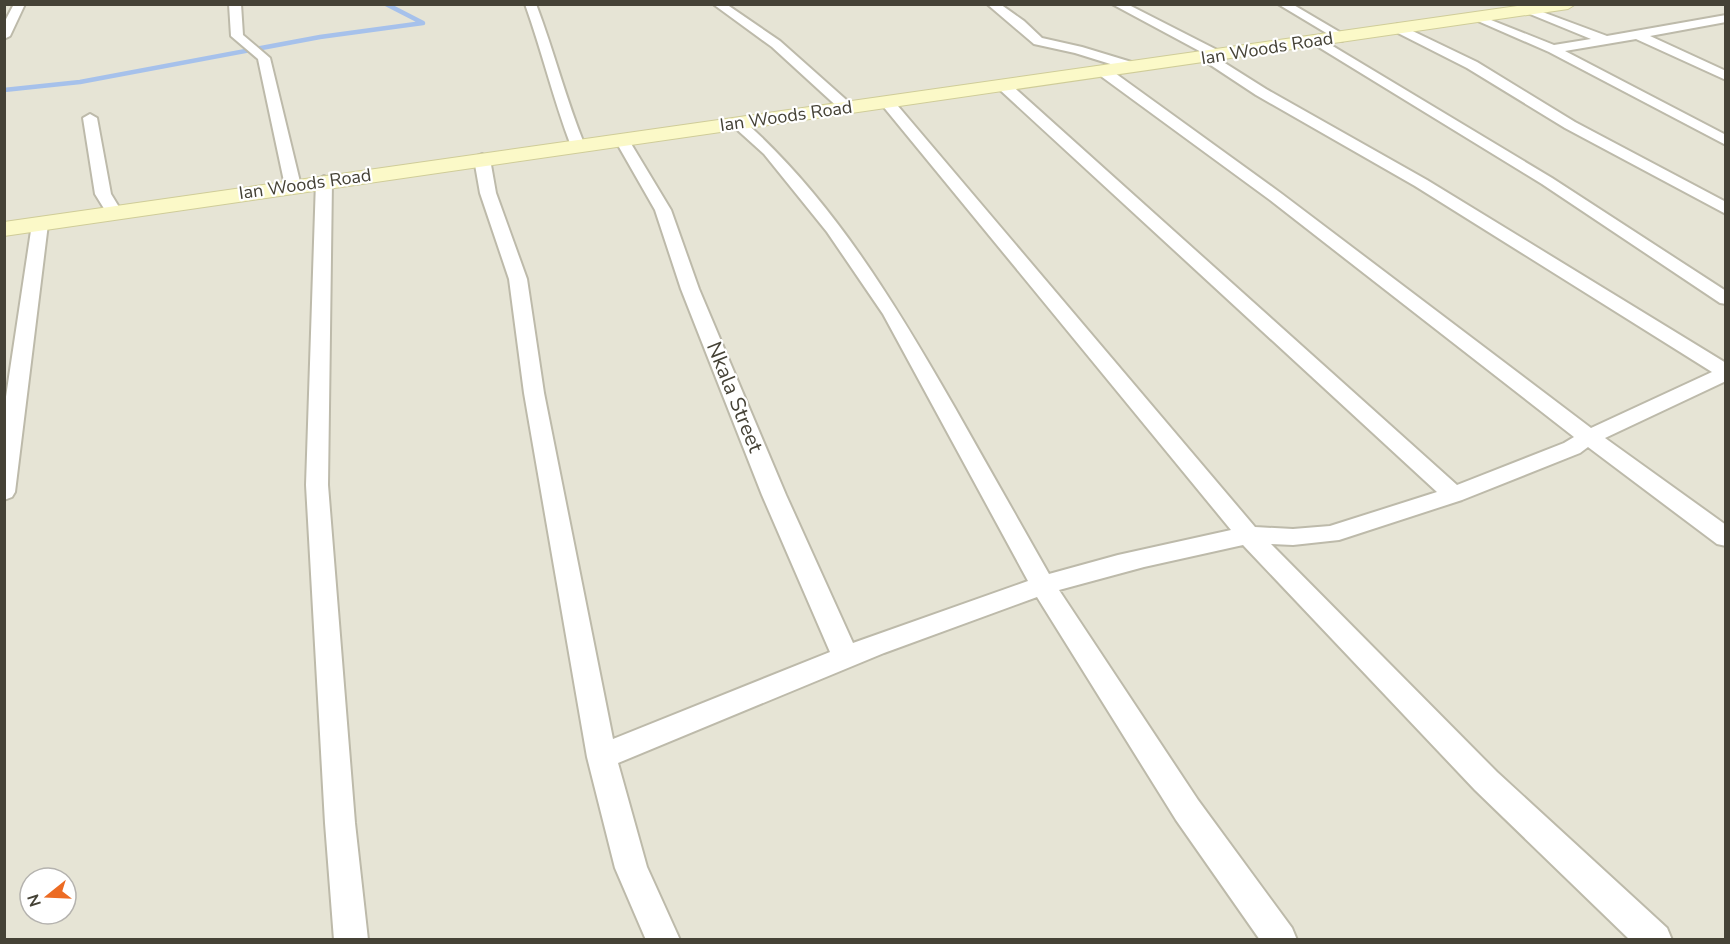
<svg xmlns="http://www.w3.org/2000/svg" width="1730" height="944" viewBox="0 0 1730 944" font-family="'Nunito Sans',sans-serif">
<rect width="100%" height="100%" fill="#f2f1e7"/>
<path fill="#e6e4d5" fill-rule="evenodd" d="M5 5H1725V939L5 940ZM30 878H66V914H30Z"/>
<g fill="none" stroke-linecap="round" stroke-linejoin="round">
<path stroke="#a6c1eb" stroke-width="4.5" d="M4 90 80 82 320 37 423 23 386 4"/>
<defs>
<path id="street" d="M14 4H25L10 36 4 39V23Z
M229 4H241L243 35 270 58 301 186 299 189H287L285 186 258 59 231 36Z
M525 4H536C554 51 566 100 585 146L583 149H573L571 146C553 99 542 51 525 4Z
M713 4H726L780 41 852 105 854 108 852 111H842L772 47Z
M987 4H1000L1024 21 1042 38 1082 47 1138 64 1139 67 1133 71 1075 53 1034 44Z
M1112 4H1127L1223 53 1225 56 1220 60 1266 89 1427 180 1726 363V381L1605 438 1726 525V546L1717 544 1588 447 1580 453 1462 500 1339 540 1293 545 1271 544 1497 772 1667 928 1672 940H1630L1475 790 1243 545 1144 567 1059 590 1198 800 1292 928 1297 940H1260L1176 820 1037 597 884 653 618 763 647 867 680 940H646L615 868 587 757 524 393 509 279 480 193 474 159 477 156 482 154 490 159 496 193 527 279 544 393 613 739 830 652 762 495 681 289 655 210 615 140 617 137H627L671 210 699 289 786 495 853 643 1028 581 883 314 827 232 764 154 733 126 731 123 733 120H743C833 200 896 305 955 408 986 463 1018 519 1049 574L1118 555 1231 530 882 105 880 102 882 99H892L1255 527 1293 529 1330 526 1437 492 999 89 997 86 999 83H1009L1457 485 1564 443 1574 437 1270 200 1098 74 1097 71 1098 68H1108L1282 194 1591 428 1712 372 1415 186 1256 95 1203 60 1201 57 1205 54Z
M1278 4H1292L1348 37 1342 41 1338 40Z
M1529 7 1607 36 1726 15V22L1650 36 1726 71V80L1636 39 1565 51 1726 135V145L1549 52 1471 18 1477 15 1481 16 1554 45 1591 39 1525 12 1523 10Z
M1398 24 1477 62 1575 122 1726 202V214L1565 128 1467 68 1394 31 1392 28Z
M1316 36 1552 178 1726 291V304L1720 303 1542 184 1312 43V37Z
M90 114 97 118 111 194 122 212 120 215H108L95 194 83 118Z
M324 176 332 181 328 485 355 823 368 940H334L325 823 306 485 316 181Z
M40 219 48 224 15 492 12 497 4 500V410L32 224Z"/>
<path id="secondary" d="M1531 4H1576L1568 9 4 236V222Z"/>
</defs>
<use href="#street" stroke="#bdbaaa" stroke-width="4"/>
<use href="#secondary" stroke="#cfcc98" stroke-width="2"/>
<use href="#street" fill="#fff" fill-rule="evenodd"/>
<use href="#secondary" fill="#fbf9c8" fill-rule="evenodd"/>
</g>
<g text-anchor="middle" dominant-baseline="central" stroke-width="4.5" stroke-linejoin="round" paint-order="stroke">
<g font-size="18" fill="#454236" stroke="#fff">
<text transform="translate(1267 48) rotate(-9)">Ian Woods Road</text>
<text transform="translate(786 116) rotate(-8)">Ian Woods Road</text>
<text transform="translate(305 184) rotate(-8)">Ian Woods Road</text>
</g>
<g font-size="21" fill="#454236" stroke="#fff">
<text transform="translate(735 397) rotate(68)">Nkala Street</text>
</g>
</g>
<rect width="1730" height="944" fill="none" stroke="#454236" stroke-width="12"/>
<g transform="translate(48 896) rotate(252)"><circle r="28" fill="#ffffff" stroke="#b5b3af" stroke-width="1.5"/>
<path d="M0-4.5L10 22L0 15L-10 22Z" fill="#ec6b23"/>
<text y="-9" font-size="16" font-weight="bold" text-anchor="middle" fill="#454236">N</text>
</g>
</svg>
